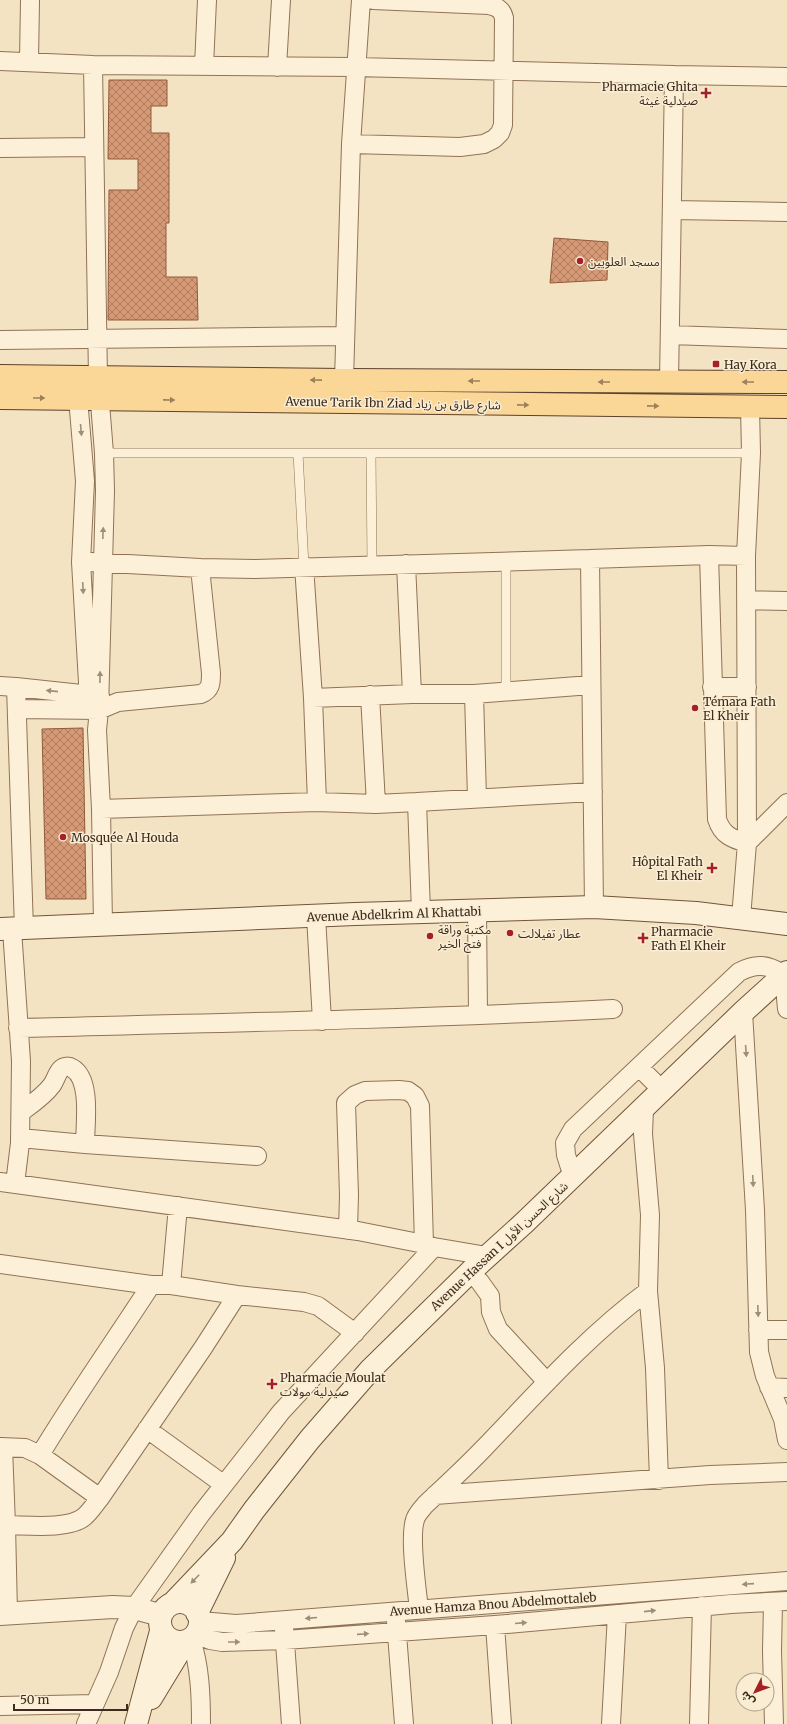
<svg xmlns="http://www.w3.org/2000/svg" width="787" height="1724" viewBox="0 0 787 1724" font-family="Merriweather,'Noto Sans Arabic',serif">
<defs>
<pattern id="building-cross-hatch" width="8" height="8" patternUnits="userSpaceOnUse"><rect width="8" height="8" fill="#d59975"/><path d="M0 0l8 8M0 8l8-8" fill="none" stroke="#ae7d5f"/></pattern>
</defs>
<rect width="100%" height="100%" fill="#f3e3c3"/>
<path fill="url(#building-cross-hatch)" stroke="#92593a" d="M109 80H167V106H151V133H169V223H166V277H197L198 320H108L109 190H138V159H108Z
M554 238 608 242 607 280 550 283Z
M83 728 86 899H46L42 729Z"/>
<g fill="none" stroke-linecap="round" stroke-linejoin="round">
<defs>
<path id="service" d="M104 453H751
M298 453 304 566
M371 453 372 564
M506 691V561"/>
<path id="minor" d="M0 61 93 65 356 67 674 75
M29 61 30 0
M93 65 98 378 104 453 105 491 99 710 97 730 101 809 103 924
M204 66 207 0
M277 67 281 0
M351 144 460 147 484 144 494 139 500 133 503 125 504 18C502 9 497 7 489 5L373 0
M0 148 94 147
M672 210 787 212
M671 335 787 339
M0 340 345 336
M344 380 351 144 361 0
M669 382 674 75 787 77
M77 386 85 481 81 562 89 700
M709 555 717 819C722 835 732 839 747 843L787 803
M590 559 709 555 746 556
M91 562 200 568
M406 564 412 694H474L591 685
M304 566 313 698 317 802 376 804 370 695
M746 600 787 601
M0 686 16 687 100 696
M16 687 24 929
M712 687H747
M474 694 477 798
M313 698 412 694
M18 709 99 710 118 702 201 694C211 690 211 683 211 673L200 568 255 569 590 559 594 907
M376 804 417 802
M101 809 317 802
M477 911 478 1015
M421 912 417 802 593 792
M316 916 322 1021
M741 918 747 843 746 556 751 453 750 407
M12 929 21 1061 20 1143 15 1184
M743 1012 755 1210 759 1352 765 1376 783 1419 787 1440
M18 1028C217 1023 415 1019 613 1009
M639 1067 663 1091
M21 1112C32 1104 44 1096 52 1085 55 1081 57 1073 61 1069 64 1066 69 1066 72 1068 92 1079 85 1125 85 1144
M20 1138 85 1144 257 1156
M573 1177 566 1155 565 1143 573 1129 739 972C756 963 768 964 784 975L787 1009
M0 1182 358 1231 424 1244 434 1247 487 1256
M348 1230 349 1195 346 1103 355 1095 365 1091 399 1090 408 1091 415 1096 420 1106 424 1244
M0 1264 151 1285
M470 1272 480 1282 490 1296 491 1312 498 1329 547 1382
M171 1285 178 1206
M648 1291 655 1368 659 1480
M758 1330H787
M769 1387 787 1388
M147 1429 223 1484
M0 1447 25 1448 40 1455
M3 1447 6 1525
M435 1495 710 1475 787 1472
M100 1498 40 1455C75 1397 114 1342 151 1285H171L237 1295 304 1302 318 1306 355 1333
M773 1602 772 1651 774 1724
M419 1610C417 1589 409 1538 415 1520 416 1515 421 1510 425 1505 445 1486 465 1468 484 1448 536 1394 587 1336 648 1291L650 1215 643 1134 644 1109
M8 1614 6 1525C26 1525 68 1530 84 1517 90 1512 95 1504 100 1498L203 1348 237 1295
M200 1621 236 1624 787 1581
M396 1621 404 1724
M495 1625 502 1724
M284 1629 291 1724
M196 1634 210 1640 222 1642 285 1640 495 1625 731 1604 787 1601
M191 1639C200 1667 201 1695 201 1724
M0 1706 94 1704
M86 1724 109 1672 124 1628 134 1608 201 1514 281 1412 434 1247
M611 1724 617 1614
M699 1724 702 1606"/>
<path id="tertiary" d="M0 1614 113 1607 134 1608 160 1615"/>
<path id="secondary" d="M0 929 355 914 594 907 696 913 787 924
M160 1622a20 20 0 1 1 40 0a20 20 0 1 1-40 0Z
M173 1603 232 1541 254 1510 310 1439 371 1369 470 1272 524 1223 743 1012 787 972
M197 1613 224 1558
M151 1698 185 1642
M136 1724 161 1631"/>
<path id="primary" d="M0 376 344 380 787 382
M0 398 787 407"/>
</defs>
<use href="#service" stroke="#907357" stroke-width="10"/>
<use href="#minor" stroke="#907357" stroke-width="20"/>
<use href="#tertiary" stroke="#907357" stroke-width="24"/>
<use href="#secondary" stroke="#72543a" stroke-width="24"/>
<use href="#primary" stroke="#5d412c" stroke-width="24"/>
<use href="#service" stroke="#fcf0d8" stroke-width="9"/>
<use href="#minor" stroke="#fcf0d8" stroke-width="18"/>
<use href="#tertiary" stroke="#fcf0d8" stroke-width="22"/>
<use href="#secondary" stroke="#fcf0d8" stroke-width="22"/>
<use href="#primary" stroke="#fad797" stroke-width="22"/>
</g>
<defs><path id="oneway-solid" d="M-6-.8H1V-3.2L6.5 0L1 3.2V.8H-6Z"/></defs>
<g fill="#9c815a">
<use href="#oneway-solid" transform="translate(316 380) rotate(-179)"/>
<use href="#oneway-solid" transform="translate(474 381) rotate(-180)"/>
<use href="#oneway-solid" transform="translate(604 382) rotate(-180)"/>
<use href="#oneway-solid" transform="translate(748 382) rotate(-180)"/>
<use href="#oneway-solid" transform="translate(39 398)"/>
<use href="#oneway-solid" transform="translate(169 400) rotate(1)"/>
<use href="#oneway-solid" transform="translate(523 405) rotate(1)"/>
<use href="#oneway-solid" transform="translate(653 406) rotate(1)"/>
</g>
<g fill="#9d8e7a">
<use href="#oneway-solid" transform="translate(81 430) rotate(85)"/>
<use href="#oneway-solid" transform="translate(103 533) rotate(-88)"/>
<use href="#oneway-solid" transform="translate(83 588) rotate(87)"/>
<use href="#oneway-solid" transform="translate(100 677) rotate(-89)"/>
<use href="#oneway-solid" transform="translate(52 691) rotate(-174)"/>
<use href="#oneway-solid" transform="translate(746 1051) rotate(86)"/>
<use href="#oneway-solid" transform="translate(753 1181) rotate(87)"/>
<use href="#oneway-solid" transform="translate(758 1311) rotate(88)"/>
<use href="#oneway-solid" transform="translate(195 1579) rotate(134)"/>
<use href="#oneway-solid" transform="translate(748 1584) rotate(176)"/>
<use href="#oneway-solid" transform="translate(650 1611) rotate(-6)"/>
<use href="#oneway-solid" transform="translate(311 1618) rotate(175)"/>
<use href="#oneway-solid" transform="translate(521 1623) rotate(-5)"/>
<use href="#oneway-solid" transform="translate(363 1634) rotate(-4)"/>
<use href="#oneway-solid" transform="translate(234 1642)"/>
</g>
<g fill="#a62027" stroke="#f9edd4" stroke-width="1.5">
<path d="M704 87h4v4h4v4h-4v4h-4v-4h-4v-4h4z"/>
<circle cx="580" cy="261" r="4"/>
<rect x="712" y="360" width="8" height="8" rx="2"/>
<circle cx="695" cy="708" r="4"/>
<circle cx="63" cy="837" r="4"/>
<path d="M710 862h4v4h4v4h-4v4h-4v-4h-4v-4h4z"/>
<circle cx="510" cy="933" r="4"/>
<circle cx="430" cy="936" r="4"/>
<path d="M641 932h4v4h4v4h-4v4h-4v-4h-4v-4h4z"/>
<path d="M270 1378h4v4h4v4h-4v4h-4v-4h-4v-4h4z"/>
</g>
<g text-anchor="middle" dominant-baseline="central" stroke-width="3" stroke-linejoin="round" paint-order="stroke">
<g font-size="12" fill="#3e2b1d" stroke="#f9edd4" text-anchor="start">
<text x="698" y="86" text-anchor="end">Pharmacie Ghita<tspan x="698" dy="14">صيدلية غيثة</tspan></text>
<text x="588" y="261">مسجد العلويين</text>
<text x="724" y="364">Hay Kora</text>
<text x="703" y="701">Témara Fath<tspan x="703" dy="14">El Kheir</tspan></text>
<text x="71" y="837">Mosquée Al Houda</text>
<text x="703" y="861" text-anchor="end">Hôpital Fath<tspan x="703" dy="14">El Kheir</tspan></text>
<text x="438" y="929">مكتبة وراقة<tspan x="438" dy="14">فتح الخير</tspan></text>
<text x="651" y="931">Pharmacie<tspan x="651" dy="14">Fath El Kheir</tspan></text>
<text x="518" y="933">عطار تفيلالت</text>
<text x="280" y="1377">Pharmacie Moulat<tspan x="280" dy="14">صيدلية مولات</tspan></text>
</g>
<g font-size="12" fill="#3e2b1d" stroke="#f9edd4">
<text transform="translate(393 403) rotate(1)">Avenue Tarik Ibn Ziad شارع طارق بن زياد</text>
<text transform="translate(394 914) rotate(-2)">Avenue Abdelkrim Al Khattabi</text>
<text transform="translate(499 1246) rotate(-43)">Avenue Hassan I شارع الحسن الأول</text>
<text transform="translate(493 1604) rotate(-4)">Avenue Hamza Bnou Abdelmottaleb</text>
</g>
</g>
<g transform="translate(755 1692) rotate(228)"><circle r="19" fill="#f9edd4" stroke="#ae9f8b"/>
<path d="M0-3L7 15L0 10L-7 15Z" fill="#a62027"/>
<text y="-6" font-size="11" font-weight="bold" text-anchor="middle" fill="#3e2b1d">ش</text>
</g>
<path d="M14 1704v6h113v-6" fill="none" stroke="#3e2b1d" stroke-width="2"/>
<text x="20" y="1704" font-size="12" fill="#3e2b1d" stroke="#f9edd4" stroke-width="3" paint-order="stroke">50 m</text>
</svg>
